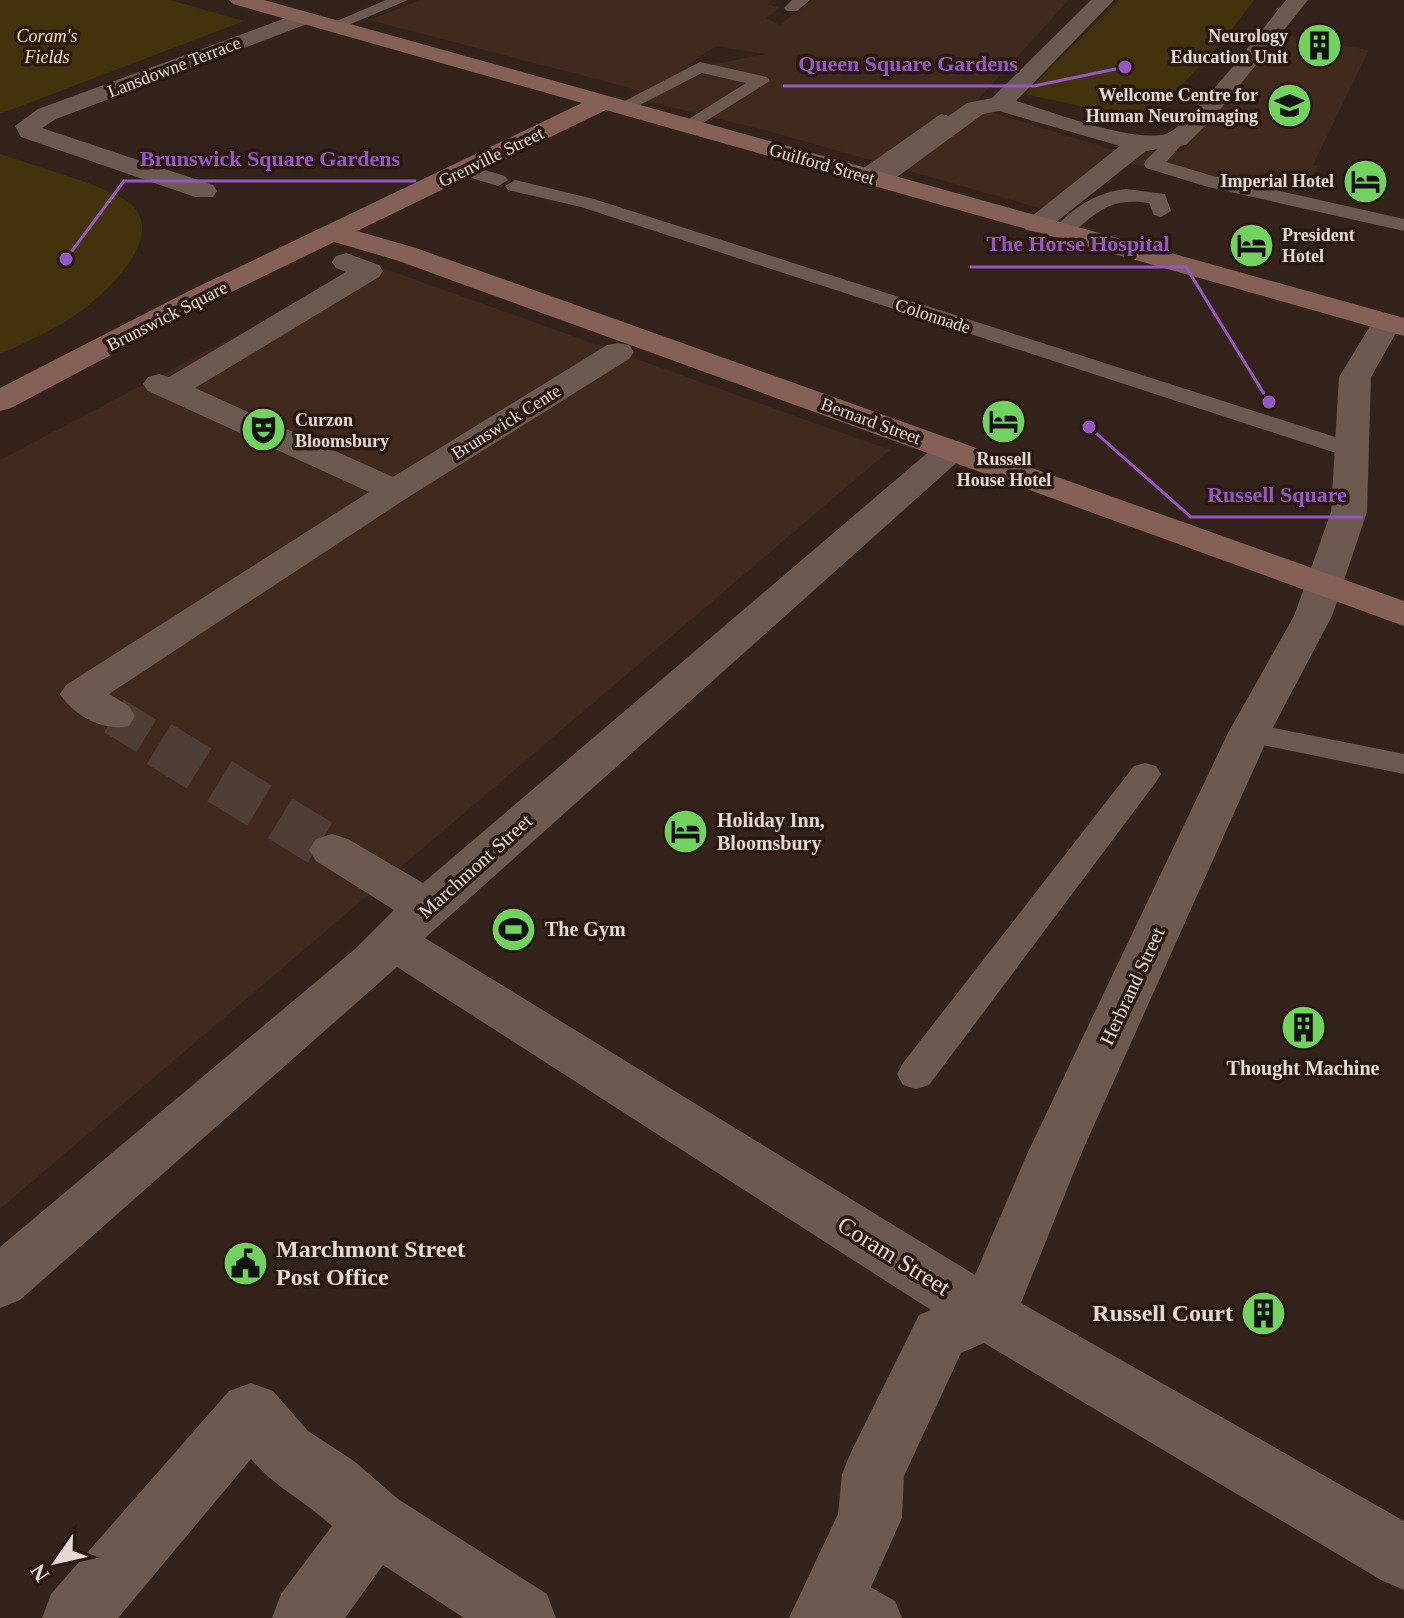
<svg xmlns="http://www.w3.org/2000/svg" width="1404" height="1618" viewBox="0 0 1404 1618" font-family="'Times New Roman',serif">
<rect width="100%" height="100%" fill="#33231a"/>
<path fill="#40291d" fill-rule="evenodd" d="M420 0H772L767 5 780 7 766 18 780 25 812 0H1069L972 106 1110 149 1182 152 1282 35 1369 50 1313 165 1319 166 1298 194 1197 173 1114 162 1046 210 768 131 638 99 631 96 639 91 619 85 369 20ZM716 46 764 54H765L680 71Z
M372 264 890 450 0 1209V460Z"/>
<path fill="#43330c" d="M0 0H170L244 21 0 114Z
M1119 0H1254L1223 41 1148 121 1025 94Z
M0 154C28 164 112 187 131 204 167 236 107 292 81 311 56 329 27 342 0 354Z"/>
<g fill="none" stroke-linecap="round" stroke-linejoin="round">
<path stroke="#4e3e36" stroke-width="38" stroke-dasharray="38 19" stroke-linecap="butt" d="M114 716 163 746"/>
<path stroke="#4e3e36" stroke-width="47" stroke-dasharray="47 24" stroke-linecap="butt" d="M159 744 332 850"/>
<path fill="#6c594f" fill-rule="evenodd" d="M386 0H408L339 29H327L325 26Z
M792 0H810L797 11H787L784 8Z
M700 62 767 77 770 81 690 131 681 126 684 122 746 83 702 73 628 111H616L613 107Z
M941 114 947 115 950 119 947 123 872 180H858L856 176 858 172Z
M1177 135 1186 140 1166 162 1213 176 1404 219V231L1208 187 1146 168 1144 164 1146 160 1171 136Z
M465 164 505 176 508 180 498 186 458 174 456 170 458 166Z
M515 180 594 199 1360 445 1363 450 1360 455H1342L581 207 508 190 505 186Z
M1126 189 1165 194 1171 211 1161 217 1154 215 1149 203C1121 199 1106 204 1084 223 1077 229 1072 235 1063 237L1053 231C1071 208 1097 192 1126 189Z
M1249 723 1404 754V774L1238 740 1234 733 1238 726Z
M1145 763 1156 766 1161 774 1156 782 929 1085 916 1089 903 1085 897 1074 903 1063 1134 766Z
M835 1567 895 1601 902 1618H834L818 1608 811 1591 818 1574Z"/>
<path fill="#6c594f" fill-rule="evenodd" d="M1091 0H1114L1016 101C1053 112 1132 143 1166 134 1188 128 1267 23 1286 0H1308L1215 116 1186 145 1146 151 1046 230 1036 232 1026 230 1022 224 1120 146 999 111 983 114 897 177H879L875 171 879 165 967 103 992 98Z
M302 12 313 18 310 23 56 119 42 128 213 185 217 191 213 197H195L21 137 15 126 38 109Z
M346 253 379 265 383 271 379 277 195 388 393 477 607 345 618 343 629 345 634 352 629 359 407 498 109 694 129 706 135 716 129 726C104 732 74 716 60 694L66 685 369 492 148 391 143 384 148 377 159 374 169 377 346 272 336 268 332 262 336 256Z
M1386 315 1397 318 1401 324 1371 377 1367 512 1332 616 1270 733 1082 1152 1021 1303 1404 1521V1590L1381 1580 984 1343 961 1353 904 1476 902 1518 857 1618H789L838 1514 842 1474 851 1452 919 1315 931 1310 397 967 20 1300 0 1308V1247L355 949 394 910 316 861 309 850 316 839 332 834 348 839 423 883 939 443 951 440 963 443 968 450 963 457 425 938 975 1275 1028 1152 1228 733 1294 616 1331 512 1339 377 1375 318Z
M251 1383 273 1391 308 1431 354 1461 398 1499 547 1594 556 1618H464L383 1565 345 1618H272L281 1594 332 1526C306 1502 273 1486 251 1459L118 1618H42L51 1594 229 1391Z"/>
<path fill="#846056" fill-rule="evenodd" d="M229 0H264L1404 318V336L606 110 357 231 416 248 1404 601V626L396 260 334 242 209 303 11 408 0 411V388L189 291 582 103 233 4Z"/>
</g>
<defs>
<symbol id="building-disc" viewBox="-11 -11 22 22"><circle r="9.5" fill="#71d35e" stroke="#291911"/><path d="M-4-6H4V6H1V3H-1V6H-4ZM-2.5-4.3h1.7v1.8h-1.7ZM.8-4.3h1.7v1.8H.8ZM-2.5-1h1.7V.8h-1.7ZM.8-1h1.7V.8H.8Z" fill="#111"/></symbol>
<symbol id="university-disc" viewBox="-11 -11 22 22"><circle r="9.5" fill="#71d35e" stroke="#291911"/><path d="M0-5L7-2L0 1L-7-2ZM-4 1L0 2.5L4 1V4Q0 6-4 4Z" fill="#111"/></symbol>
<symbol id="hotel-disc" viewBox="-11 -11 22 22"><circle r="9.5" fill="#71d35e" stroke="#291911"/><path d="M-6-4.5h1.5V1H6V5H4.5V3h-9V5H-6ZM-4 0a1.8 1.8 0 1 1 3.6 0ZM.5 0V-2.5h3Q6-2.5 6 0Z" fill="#111"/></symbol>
<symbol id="theatre-disc" viewBox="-11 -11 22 22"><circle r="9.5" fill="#71d35e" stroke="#291911"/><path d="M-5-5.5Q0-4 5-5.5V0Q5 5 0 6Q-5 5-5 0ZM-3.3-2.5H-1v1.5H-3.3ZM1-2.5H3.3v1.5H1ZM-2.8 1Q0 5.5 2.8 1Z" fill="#111"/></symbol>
<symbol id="stadium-disc" viewBox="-11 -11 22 22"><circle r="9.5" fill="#71d35e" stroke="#291911"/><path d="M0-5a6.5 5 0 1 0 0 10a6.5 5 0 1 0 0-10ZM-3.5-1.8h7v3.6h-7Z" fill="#111"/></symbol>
<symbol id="civic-disc" viewBox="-11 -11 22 22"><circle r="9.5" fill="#71d35e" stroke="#291911"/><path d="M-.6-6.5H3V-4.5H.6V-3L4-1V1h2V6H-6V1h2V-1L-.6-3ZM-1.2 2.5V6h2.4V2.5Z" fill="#111"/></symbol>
</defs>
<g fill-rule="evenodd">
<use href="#building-disc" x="1294" y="20" width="51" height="51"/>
<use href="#university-disc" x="1264" y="80" width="51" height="51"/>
<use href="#hotel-disc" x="1340" y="156" width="51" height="51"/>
<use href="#hotel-disc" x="1226" y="220" width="51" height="51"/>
<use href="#hotel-disc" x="978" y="396" width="51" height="51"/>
<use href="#theatre-disc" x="238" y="404" width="51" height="51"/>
<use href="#hotel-disc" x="660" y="806" width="51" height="51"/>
<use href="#stadium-disc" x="488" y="904" width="51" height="51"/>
<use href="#building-disc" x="1278" y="1002" width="51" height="51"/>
<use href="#civic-disc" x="220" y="1238" width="51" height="51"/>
<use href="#building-disc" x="1238" y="1288" width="51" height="51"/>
</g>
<g text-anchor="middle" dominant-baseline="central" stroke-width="7" stroke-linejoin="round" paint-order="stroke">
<g font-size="18" font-style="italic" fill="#f9e1af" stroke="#291911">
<text x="47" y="36">Coram's<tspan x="47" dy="21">Fields</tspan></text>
</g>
<g font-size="18" font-weight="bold" fill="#e4d9d3" stroke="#291911" text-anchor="end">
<text x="1288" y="36">Neurology<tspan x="1288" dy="21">Education Unit</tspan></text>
<text x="1258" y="95">Wellcome Centre for<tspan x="1258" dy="21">Human Neuroimaging</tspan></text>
<text x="1334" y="181">Imperial Hotel</text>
<text x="1282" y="235" text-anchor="start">President<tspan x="1282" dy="21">Hotel</tspan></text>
<text x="295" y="420" text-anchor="start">Curzon<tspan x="295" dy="21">Bloomsbury</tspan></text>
<text x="1004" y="459" text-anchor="middle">Russell<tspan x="1004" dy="21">House Hotel</tspan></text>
</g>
<g font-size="18" fill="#e4d9d3" stroke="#291911">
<text transform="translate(174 67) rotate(-21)">Lansdowne Terrace</text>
<text transform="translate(491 157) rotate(-26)">Grenville Street</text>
<text transform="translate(822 164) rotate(16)">Guilford Street</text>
<text transform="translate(167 316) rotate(-27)">Brunswick Square</text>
<text transform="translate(933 316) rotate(18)">Colonnade</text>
<text transform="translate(871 421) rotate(20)">Bernard Street</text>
<text transform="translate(506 422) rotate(-32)">Brunswick Cente</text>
</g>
<g font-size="20" font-weight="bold" fill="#e4d9d3" stroke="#291911" text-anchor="start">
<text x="717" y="820">Holiday Inn,<tspan x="717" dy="23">Bloomsbury</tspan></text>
<text x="545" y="929">The Gym</text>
<text x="1303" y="1068" text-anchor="middle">Thought Machine</text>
</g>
<g font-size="20" fill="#e4d9d3" stroke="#291911">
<text transform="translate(475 866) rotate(-42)">Marchmont Street</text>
<text transform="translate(1132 986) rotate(-65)">Herbrand Street</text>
</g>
<g font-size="24" font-weight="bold" fill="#e4d9d3" stroke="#291911" text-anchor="start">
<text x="276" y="1249">Marchmont Street<tspan x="276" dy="28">Post Office</tspan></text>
<text x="1233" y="1313" text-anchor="end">Russell Court</text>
</g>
<g font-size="24" fill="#e4d9d3" stroke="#291911">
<text transform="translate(894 1256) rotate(32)">Coram Street</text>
</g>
</g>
<path fill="none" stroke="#9557c4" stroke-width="3" d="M1125 67L1034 86H783M66 259L124 181H416M1269 402L1186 267H970M1089 427L1191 517H1363"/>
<g fill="#9557c4" stroke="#291911" stroke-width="3">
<circle cx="1125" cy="67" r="8"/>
<circle cx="66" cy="259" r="8"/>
<circle cx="1269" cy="402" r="8"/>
<circle cx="1089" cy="427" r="8"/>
</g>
<g font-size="22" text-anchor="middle" font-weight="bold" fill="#9557c4" stroke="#291911" stroke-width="7" stroke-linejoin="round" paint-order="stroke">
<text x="908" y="71">Queen Square Gardens</text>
<text x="270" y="166">Brunswick Square Gardens</text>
<text x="1078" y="251">The Horse Hospital</text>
<text x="1277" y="502">Russell Square</text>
</g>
<g transform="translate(56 1562) rotate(236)" stroke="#291911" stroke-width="6" paint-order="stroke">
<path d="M0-6L14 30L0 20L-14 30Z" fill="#e4d9d3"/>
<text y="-12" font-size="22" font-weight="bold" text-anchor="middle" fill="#e4d9d3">N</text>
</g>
</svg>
